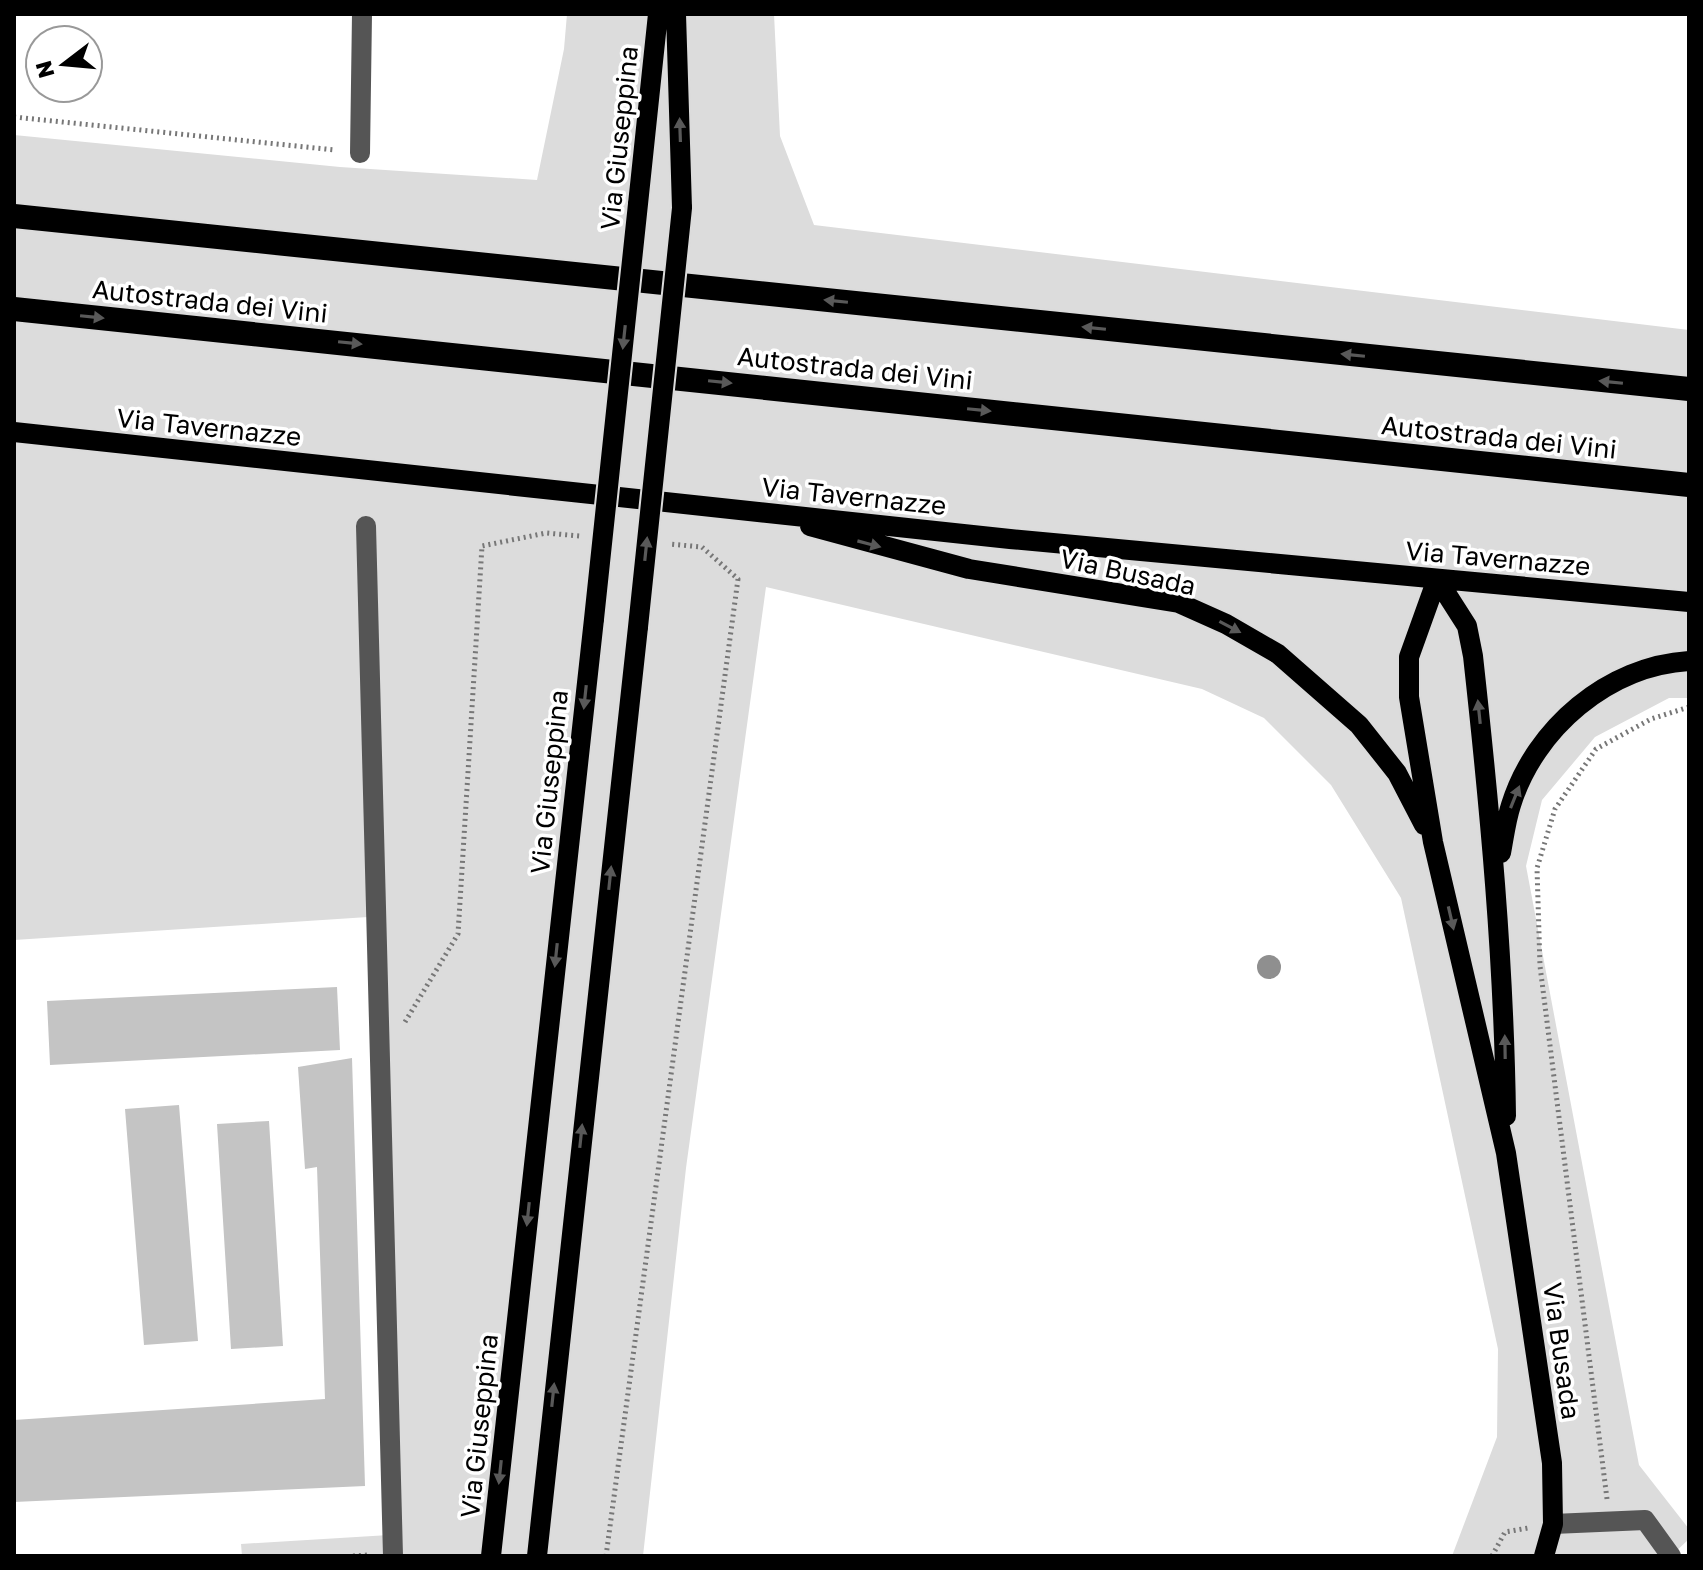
<svg xmlns="http://www.w3.org/2000/svg" width="1703" height="1570" viewBox="0 0 1703 1570" font-family="'Golos Text',sans-serif">
<rect width="100%" height="100%" fill="#fff"/>
<path fill="#dcdcdc" d="M567 14H774L780 136 814 225 1689 330V698H1669L1595 737 1542 800 1526 866 1639 1465 1689 1529V1539L1671 1556H1452L1497 1437 1498 1349 1401 898 1331 785 1264 718 1202 689 766 587 686 1168 643 1556H242L241 1544 389 1535 368 917 14 940V135L340 167 537 180 564 49Z"/>
<path fill="#c4c4c4" d="M337 987 340 1050 50 1065 47 1001Z
M352 1058 365 1486 14 1502V1420L325 1399 317 1167 305 1169 298 1067Z
M179 1105 198 1341 144 1345 125 1109Z
M269 1121 283 1346 231 1349 217 1124Z"/>
<g fill="none" stroke-linecap="round" stroke-linejoin="round">
<defs>
<path id="major" d="M676 14 682 208
M638 204 658 14
M14 432 1010 539 1689 602
M810 526 969 569 1179 603 1226 624 1278 654 1359 725 1397 773 1424 825
M1437 579 1409 657V697L1433 842 1506 1153 1552 1463 1553 1524 1544 1556
M1437 579 1467 626 1473 656C1490 810 1504 961 1506 1116
M1501 853C1504 837 1506 820 1511 805 1535 728 1608 666 1689 661
M491 1556 594 619
M537 1556 638 627"/>
<path id="highway" d="M14 216 1689 389
M14 309 1689 485"/>
</defs>
<use href="#major" stroke="#dbdbdb" stroke-width="24"/>
<use href="#highway" stroke="#dbdbdb" stroke-width="28"/>
<path stroke="#777" stroke-width="5" stroke-dasharray="2 4" stroke-linecap="butt" d="M14 117 335 150
M405 1022 458 934 482 546 546 533 580 536
M1607 1499 1540 966 1537 868 1555 809 1596 749 1651 719 1689 707
M353 1556 368 1555
M606 1556 738 579 702 547 669 544
M1492 1556 1505 1532 1528 1528"/>
<path stroke="#555" stroke-width="20" d="M360 153 362 14
M366 526 393 1556
M1553 1524 1645 1520 1671 1556"/>
<use href="#major" stroke="#000" stroke-width="20"/>
<use href="#highway" stroke="#000" stroke-width="24"/>
<defs>
<path id="major-bridge" d="M594 619 638 204
M638 627 682 208"/>
</defs>
<use href="#major-bridge" stroke="#dbdbdb" stroke-width="24" stroke-linecap="butt"/>
<use href="#major-bridge" stroke="#000" stroke-width="20"/>
</g>
<circle fill="#8f8f8f" cx="1269" cy="967" r="12"/>
<defs><path id="oneway-solid" d="M-6-.8H1V-3.2L6.5 0L1 3.2V.8H-6Z" transform="scale(2)"/></defs>
<g fill="#595959">
<use href="#oneway-solid" transform="translate(680 130) rotate(-92)"/>
<use href="#oneway-solid" transform="translate(836 301) rotate(-174)"/>
<use href="#oneway-solid" transform="translate(92 317) rotate(6)"/>
<use href="#oneway-solid" transform="translate(1094 328) rotate(-174)"/>
<use href="#oneway-solid" transform="translate(624 337) rotate(96)"/>
<use href="#oneway-solid" transform="translate(350 343) rotate(6)"/>
<use href="#oneway-solid" transform="translate(1353 355) rotate(-174)"/>
<use href="#oneway-solid" transform="translate(720 382) rotate(6)"/>
<use href="#oneway-solid" transform="translate(1611 382) rotate(-174)"/>
<use href="#oneway-solid" transform="translate(979 410) rotate(6)"/>
<use href="#oneway-solid" transform="translate(869 544) rotate(15)"/>
<use href="#oneway-solid" transform="translate(646 549) rotate(-84)"/>
<use href="#oneway-solid" transform="translate(1230 627) rotate(28)"/>
<use href="#oneway-solid" transform="translate(585 697) rotate(96)"/>
<use href="#oneway-solid" transform="translate(1479 712) rotate(-96)"/>
<use href="#oneway-solid" transform="translate(1515 797) rotate(-68)"/>
<use href="#oneway-solid" transform="translate(610 878) rotate(-84)"/>
<use href="#oneway-solid" transform="translate(1451 918) rotate(77)"/>
<use href="#oneway-solid" transform="translate(556 955) rotate(96)"/>
<use href="#oneway-solid" transform="translate(1505 1047) rotate(-91)"/>
<use href="#oneway-solid" transform="translate(581 1136) rotate(-84)"/>
<use href="#oneway-solid" transform="translate(528 1214) rotate(96)"/>
<use href="#oneway-solid" transform="translate(553 1395) rotate(-84)"/>
<use href="#oneway-solid" transform="translate(500 1472) rotate(96)"/>
</g>
<g text-anchor="middle" dominant-baseline="central" stroke-width="7" stroke-linejoin="round" paint-order="stroke">
<g font-size="26" fill="#000" stroke="#fff">
<text transform="translate(619 138) rotate(-84)">Via Giuseppina</text>
<text transform="translate(210 301) rotate(6)">Autostrada dei Vini</text>
<text transform="translate(855 368) rotate(6)">Autostrada dei Vini</text>
<text transform="translate(209 427) rotate(6)">Via Tavernazze</text>
<text transform="translate(1499 437) rotate(6)">Autostrada dei Vini</text>
<text transform="translate(854 496) rotate(6)">Via Tavernazze</text>
<text transform="translate(1498 558) rotate(5)">Via Tavernazze</text>
<text transform="translate(1128 572) rotate(12)">Via Busada</text>
<text transform="translate(549 782) rotate(-84)">Via Giuseppina</text>
<text transform="translate(1562 1351) rotate(82)">Via Busada</text>
<text transform="translate(479 1426) rotate(-84)">Via Giuseppina</text>
</g>
</g>
<rect width="1703" height="1570" fill="none" stroke="#000000" stroke-width="32"/>
<g transform="translate(64 64) rotate(254)"><circle r="38" fill="#ffffff" stroke="#999999" stroke-width="2"/>
<path d="M0-6L14 30L0 20L-14 30Z" fill="#000000"/>
<text y="-12" font-size="22" font-weight="bold" text-anchor="middle" fill="#000000">N</text>
</g>
</svg>
